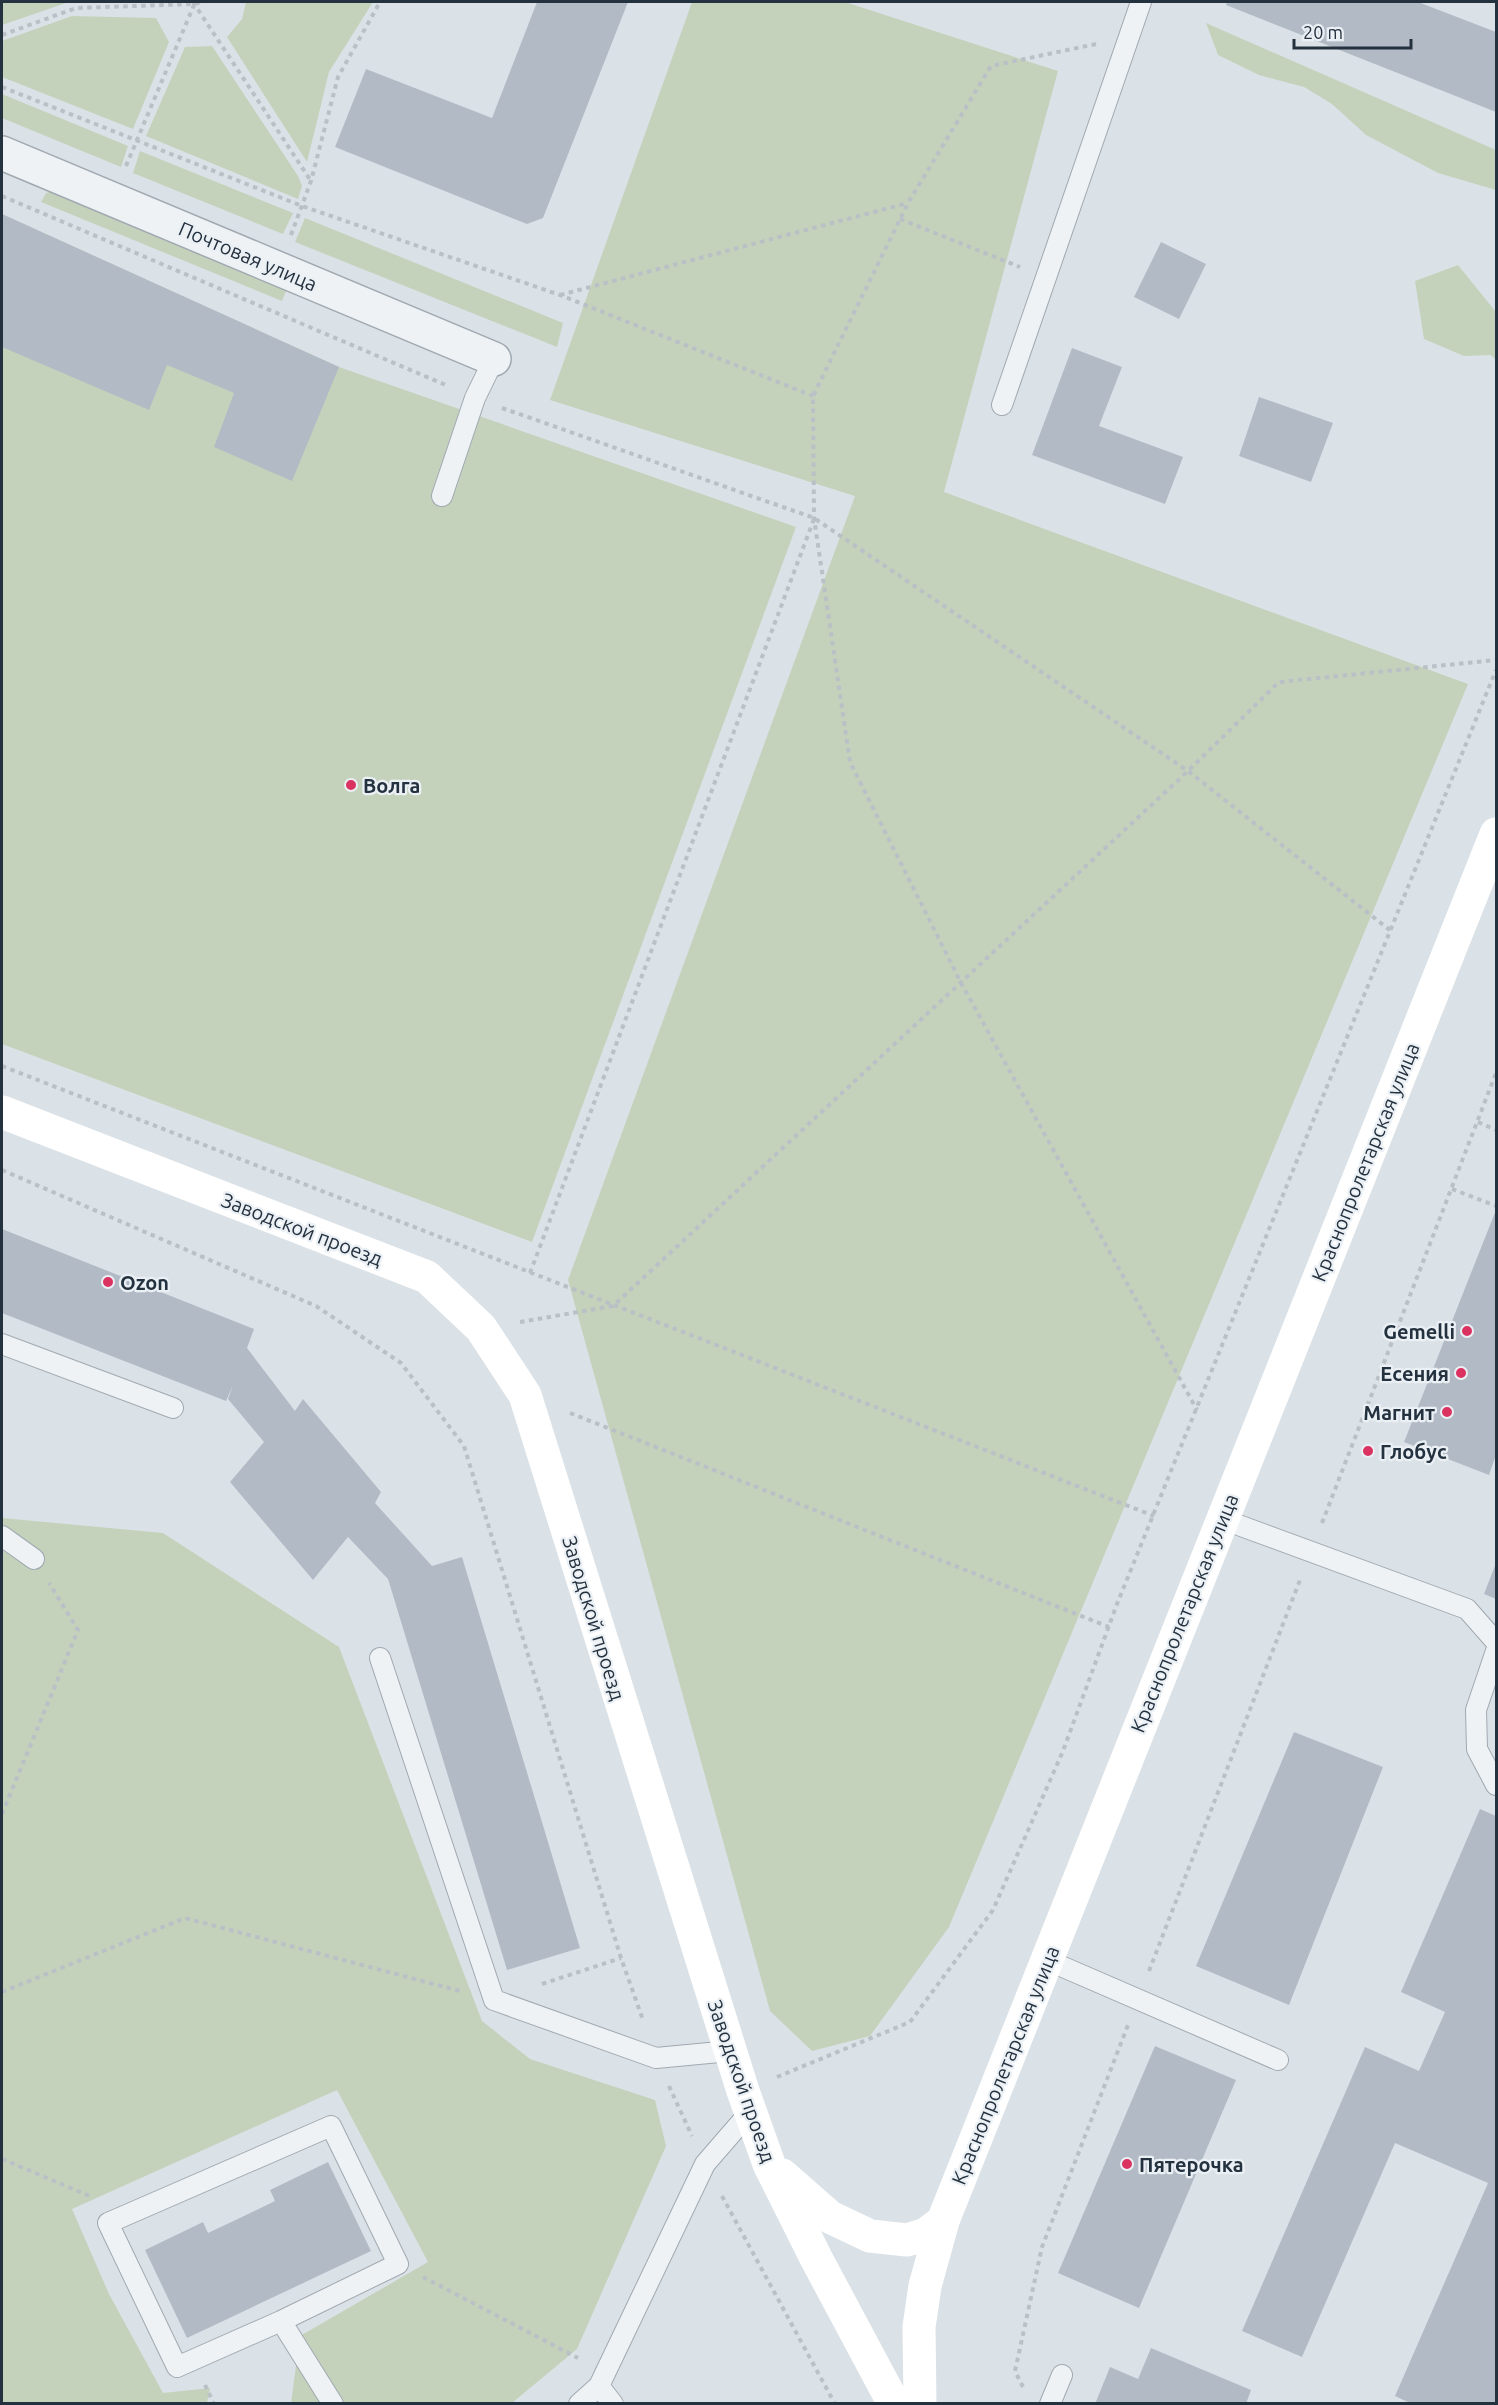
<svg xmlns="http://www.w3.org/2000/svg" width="1498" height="2405" viewBox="0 0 1498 2405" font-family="Ubuntu,sans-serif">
<rect width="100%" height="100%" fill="#dbe2e7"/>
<path fill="#c4d2bc" d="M2 2H77H69L2 25Z
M246 2H373L329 72 307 162 227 37 242 19Z
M692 2H845L1058 71 944 492 1468 684 949 1927 870 2036 812 2051 770 2011 568 1280 855 496 550 400Z
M72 16 156 18 169 42 133 129 2 77V41Z
M1206 23 1496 150V190L1438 173 1366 135 1332 104 1304 87 1259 75 1218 55Z
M212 46 298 176 302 186 298 199 146 136 185 47Z
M2 94 128 146 121 167 2 118Z
M140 151 293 213 283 234 133 173Z
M57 190 288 286 282 301 41 202 46 193Z
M2 214 339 367 796 527 532 1242 2 1044Z
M305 218 563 323 557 347 295 242Z
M1458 265 1496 312V360L1491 355 1464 356 1424 339 1415 281Z
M2 1518 163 1533 339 1647 482 2021 530 2059 655 2100 666 2146 577 2349 512 2403H291L300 2336 428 2262 337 2090 72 2209 109 2294 163 2393 210 2388 207 2403H2Z"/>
<path fill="#b2bbc5" d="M537 2H628L543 218 527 224 335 147 366 69 492 118Z
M1227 2H1418L1496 32V112L1226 5Z
M2 214 339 367 292 481 214 447 234 393 167 365 149 410 2 347Z
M1161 242 1206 264 1179 319 1134 297Z
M1072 348 1122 367 1099 426 1183 457 1165 504 1032 455Z
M1259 397 1333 423 1311 482 1239 456Z
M1496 1210V1455L1489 1475 1404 1442Z
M2 1229 254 1329 247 1348 295 1411 303 1399 381 1492 375 1503 432 1566 462 1557 580 1948 507 1970 388 1579 348 1537 313 1580 230 1482 264 1442 228 1399 233 1385 226 1401 2 1313Z
M1496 1563V1599L1484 1594Z
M1294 1732 1383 1767 1289 2005 1196 1966Z
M1480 1809 1496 1816V2404H1412L1395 2396 1488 2183 1395 2143 1302 2357 1242 2331 1365 2047 1419 2071 1445 2012 1401 1992Z
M1155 2046 1236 2080 1139 2308 1058 2273Z
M328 2162 371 2251 187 2338 145 2250 203 2222 208 2233 244 2216 275 2201 270 2190Z
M1151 2348 1251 2390 1246 2404H1095L1110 2367 1138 2379Z"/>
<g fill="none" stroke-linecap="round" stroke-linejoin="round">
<defs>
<path id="lane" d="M1002 405 1141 2
M442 496 475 398 494 359
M2 1344 173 1408
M1222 1519 1467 1609 1496 1642
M2 1536 34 1559
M1496 1651 1476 1710 1477 1749 1496 1785
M380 1658 494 2000 656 2058 730 2051
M1047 1960 1278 2060
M331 2126 398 2264 281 2321 177 2367 108 2223Z
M281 2321 333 2404
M599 2386 613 2404
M579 2404 599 2386 705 2164 750 2112
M1050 2404 1062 2375"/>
<path id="street" d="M2 153 494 359"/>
</defs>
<use href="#lane" stroke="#a0a9b1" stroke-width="22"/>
<use href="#street" stroke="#a0a9b1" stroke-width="36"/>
<path stroke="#b9c0c6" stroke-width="4" stroke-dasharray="4.5 4.5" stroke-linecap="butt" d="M193 2 311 181
M2 35 76 8 194 4 204 2
M1096 44 991 66 908 203 813 396 814 518 850 762 960 981 1197 1410
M2 87 302 206 560 295 813 396
M126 166 194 5
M2 196 448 386
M900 219 1020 267
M291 235 311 181 338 77 380 2
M560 295 908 203
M502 408 814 518 1188 771 1391 931
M2 1066 1154 1516
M1478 1122 1496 1130
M2 1170 316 1306 401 1363 464 1446 621 1958 643 2020
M1452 1189 1496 1206
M530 1273 814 519
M520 1322 613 1306 1188 771 1279 682 1496 660
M570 1413 1109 1627
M1322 1523 1496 1073
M2 1814 78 1630 49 1583
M1149 1971 1300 1580
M542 1984 621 1958
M2 1992 185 1918 460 1991
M777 2077 910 2022 993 1910 1063 1751 1117 1604 1496 670
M669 2086 692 2136
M2 2159 92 2197
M722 2196 835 2404
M423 2277 578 2358
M205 2385 214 2404
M1023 2387 1015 2371 1042 2247 1128 2025"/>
<use href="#lane" stroke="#eef2f5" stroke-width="20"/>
<use href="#street" stroke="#eef2f5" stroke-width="33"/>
<path stroke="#fff" stroke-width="33" d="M2 1112 427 1277 481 1328 525 1395 743 2091 769 2164 816 2258 894 2404
M782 2175 830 2217 870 2236 907 2240 926 2234 943 2221
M920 2404 919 2327 925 2286 943 2221 1496 834"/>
</g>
<g fill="#da3361" stroke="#ebf0f5" stroke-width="2">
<circle cx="351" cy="785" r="6"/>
<circle cx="108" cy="1282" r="6"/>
<circle cx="1467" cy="1331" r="6"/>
<circle cx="1461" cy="1373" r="6"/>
<circle cx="1447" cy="1412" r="6"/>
<circle cx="1368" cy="1451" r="6"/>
<circle cx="1127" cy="2164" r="6"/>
</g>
<g text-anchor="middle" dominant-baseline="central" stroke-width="4.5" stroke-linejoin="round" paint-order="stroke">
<g font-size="20" fill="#24313f" stroke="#ebf0f5">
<text transform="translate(248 256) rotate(23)">Почтовая улица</text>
<text transform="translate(1365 1162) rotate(-68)">Краснопролетарская улица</text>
<text transform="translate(302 1229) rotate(21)">Заводской проезд</text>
<text transform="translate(1184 1613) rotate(-68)">Краснопролетарская улица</text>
<text transform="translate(594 1618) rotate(73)">Заводской проезд</text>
<text transform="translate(1005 2065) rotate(-68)">Краснопролетарская улица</text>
<text transform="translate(742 2081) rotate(71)">Заводской проезд</text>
</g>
<g font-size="20" font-weight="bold" fill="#24313f" stroke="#ebf0f5" text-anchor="start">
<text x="363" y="785">Волга</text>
<text x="120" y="1282">Ozon</text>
<text x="1455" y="1331" text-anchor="end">Gemelli</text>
<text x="1449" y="1373" text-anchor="end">Есения</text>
<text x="1435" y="1412" text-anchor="end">Магнит</text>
<text x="1380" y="1451">Глобус</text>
<text x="1139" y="2164">Пятерочка</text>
</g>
</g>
<rect width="1498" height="2405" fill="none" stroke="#24313f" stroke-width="6"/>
<path d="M1294 39v9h117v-9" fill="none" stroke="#24313f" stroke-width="3"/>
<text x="1303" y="39" font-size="18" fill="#24313f" stroke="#ebf0f5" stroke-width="4.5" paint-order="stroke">20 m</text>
</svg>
